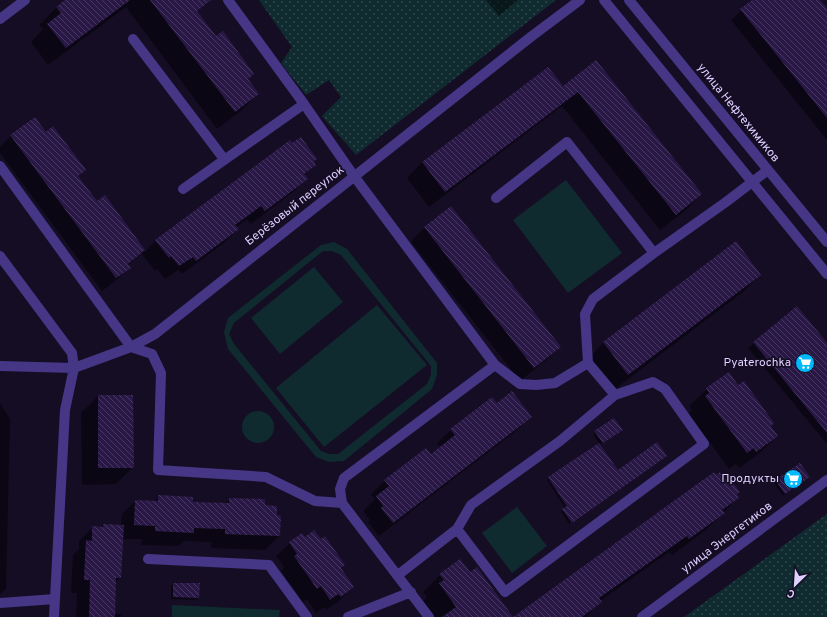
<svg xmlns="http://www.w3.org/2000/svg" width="827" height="617" viewBox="0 0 827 617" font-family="Overpass,sans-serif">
<defs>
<pattern id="grass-dots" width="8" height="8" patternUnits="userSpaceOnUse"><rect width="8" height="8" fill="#102b2f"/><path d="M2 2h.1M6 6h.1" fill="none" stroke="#32494e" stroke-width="1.8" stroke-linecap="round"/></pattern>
<pattern id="building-back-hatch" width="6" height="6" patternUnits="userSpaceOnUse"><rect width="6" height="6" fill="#291846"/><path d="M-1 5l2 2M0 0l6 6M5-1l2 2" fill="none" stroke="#483962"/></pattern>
</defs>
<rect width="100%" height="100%" fill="#150d24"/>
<path fill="url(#grass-dots)" d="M259 0H556L356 155 322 116 341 97 329 80 306 95 281 63 292 47Z
M827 514V617H684Z"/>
<path fill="#102b2f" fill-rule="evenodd" d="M566 180 622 253 568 293 513 220Z
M334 242 347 249 437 363V375L432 389 344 461 329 462 316 457 228 349 224 332 228 318 321 245ZM323 251H332L341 255 431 366V375L427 384 338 454H329L321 451 234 344 229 334 234 323Z
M314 267 343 302 280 354 251 318Z
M377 305 427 365 324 447 276 388Z
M242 427a16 16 0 1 1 32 0a16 16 0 1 1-32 0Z
M517 507 547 546 512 573 482 533Z
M172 605 280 610 279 617H172Z"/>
<path fill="#0007" d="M67 0H200L204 5 196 12 258 94 241 111 217 129 126 7 48 65 31 42 43 29 39 25 57 7Z
M486 0H518L499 16Z
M753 0H819L827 10V140L731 20Z
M596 61 701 194 686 210 660 230 562 106 429 207 407 178 422 162 548 68 562 87Z
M11 136 77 177 96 202 104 196 145 252 156 240 313 161 315 164 304 175 306 179 293 192 251 224 247 219 236 227 237 229 224 243 182 274 178 270 165 279 157 269 155 271 141 253 128 266 129 268 115 281 102 291 0 153V147Z
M451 207 560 347 546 360 520 381 411 242 424 228Z
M760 275 743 292 611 392 587 360 604 342Z
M797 308 827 345V444L748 348Z
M728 373 777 436 760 453 739 468 736 464 729 469 689 414 692 410 689 406 707 389Z
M98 396 133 467 116 484 82 485 81 413Z
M0 403 10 419 6 589 0 594Z
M497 405 530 416 517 430 379 536 368 522 370 520 363 511 375 499 371 494 385 481 431 455 441 448 437 443 451 430Z
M595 432H619L599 445 617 472 663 458 569 524 561 512 565 508 547 480 548 479 569 510 599 444 593 434Z
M799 464 806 479 783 496 774 483Z
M736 495 738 498 706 530 672 555 669 552 600 601 586 617H515Z
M159 496 192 503 224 504 230 499 264 506 276 516 279 536 265 550 211 548 212 542 184 541 179 546 141 545 142 539H122L120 578 115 583 114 614H121V617H76L77 593H71L73 555 79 549V541L93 527 100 528 103 525 121 526 122 514 135 501H154Z
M304 538 340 569 353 587 339 601 326 610 324 607 316 613 307 599 303 602 281 571 284 567 276 556 290 543Z
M469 574 512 617H434L423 601 427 597 423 592 440 575Z
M174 584 198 598 196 600 171 599V586Z"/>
<path fill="url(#building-back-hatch)" d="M65 0H130L66 48 47 24 61 13 56 7Z
M150 0H211L197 11 216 36 223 31 254 74 248 79 259 94 235 112Z
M752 0H820L827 8V118L740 9Z
M596 60 702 194 676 215 578 92 445 192 422 162 548 67 563 86Z
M35 117 46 132 53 126 86 170 78 176 97 201 105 195 145 250 128 264 131 268 116 278 10 135Z
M301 137 317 159 314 161 316 165 304 174 308 179 265 211 261 206 235 225 239 229 196 261 193 257 179 266 171 256 169 258 155 240 290 140 292 143Z
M451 206 561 347 534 368 424 227Z
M736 241 761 275 628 375 603 342Z
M797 306 827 343V433L753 342Z
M729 372 738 385 744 381 774 423 771 426 778 436 756 452 754 448 747 453 705 396 709 393 706 388Z
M512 391 532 417 393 523 381 508 383 506 376 496 389 486 384 480 426 448 431 454 455 435 450 429 492 397 497 403Z
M98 395H133L134 468H98Z
M614 418 623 430 603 443 594 431Z
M657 442 667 456 572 523 562 509 567 506 548 477 599 443 618 470Z
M800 463 810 477 785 494 775 480Z
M714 472 716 475 720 472 728 483 732 481 740 492 737 494 739 498 722 510 725 513 689 539 687 536 599 598 602 602 582 617H442L456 607 439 583 444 580 439 574 460 559 470 572 477 567 513 617Z
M158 495 193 497V502L229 503V498L265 499V505L277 506V515L281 516 280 536 225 534V529L194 528V533L155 531V526L134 525 135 500 158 501Z
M103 524 124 525 121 578H116L115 617H89L90 580H84L86 540 92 541V526L103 527Z
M314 530 321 539 325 536 345 565 341 568 354 587 341 597 338 594 330 600 321 586 317 589 294 556 297 554 289 542 302 533 305 537Z
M173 583H200L199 598 173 597Z"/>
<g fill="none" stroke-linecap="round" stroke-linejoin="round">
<path stroke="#463686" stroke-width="10" d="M228 0 304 104 354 176 495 365 520 384 536 385 555 383 588 363
M604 0 827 274
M629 0 827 242
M0 19 25 0
M133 39 224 159
M0 166 131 347 152 354 161 373 158 470 266 477 315 501 342 503
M183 189 304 104
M496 198 567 142 654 253
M0 256 72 353 74 368 65 410 54 617
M0 366 74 368 131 347 155 334 532 36 580 0
M615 395 588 363 585 314 593 299 654 253 726 202 768 170
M148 559 269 565 307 617
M398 575 457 529 471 505 560 441 615 395 653 382 665 389 704 444 505 592 457 529
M0 603 55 599
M348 617 411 592
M429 617 342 503 340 489 344 478 495 365
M642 617 827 480"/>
</g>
<defs>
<symbol id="supermarket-disc" viewBox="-11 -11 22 22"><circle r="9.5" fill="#00b8fb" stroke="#150d24"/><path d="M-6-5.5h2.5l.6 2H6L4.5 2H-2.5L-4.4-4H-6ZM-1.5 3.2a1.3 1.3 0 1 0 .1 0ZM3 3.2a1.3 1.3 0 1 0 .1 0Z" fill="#fff"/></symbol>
</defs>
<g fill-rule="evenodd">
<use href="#supermarket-disc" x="794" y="352" width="22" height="22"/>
<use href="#supermarket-disc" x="782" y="468" width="22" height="22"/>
</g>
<g text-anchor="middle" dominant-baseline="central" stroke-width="3.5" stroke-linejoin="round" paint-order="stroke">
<g font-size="12" fill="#ded0ff" stroke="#150d24">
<text transform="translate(738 113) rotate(51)">улица Нефтехимиков</text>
<text transform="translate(295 206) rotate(-38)">Берёзовый переулок</text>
<text transform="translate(727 538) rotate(-37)">улица Энергетиков</text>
</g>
<g font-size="12" fill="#ded0ff" stroke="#150d24" text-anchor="end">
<text x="791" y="363">Pyaterochka</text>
<text x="779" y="479">Продукты</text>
</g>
</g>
<g transform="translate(795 585) rotate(205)" stroke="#150d24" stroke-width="3" paint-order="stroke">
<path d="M0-3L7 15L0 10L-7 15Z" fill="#ded0ff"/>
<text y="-6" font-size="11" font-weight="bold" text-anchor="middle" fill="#ded0ff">С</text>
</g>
</svg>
